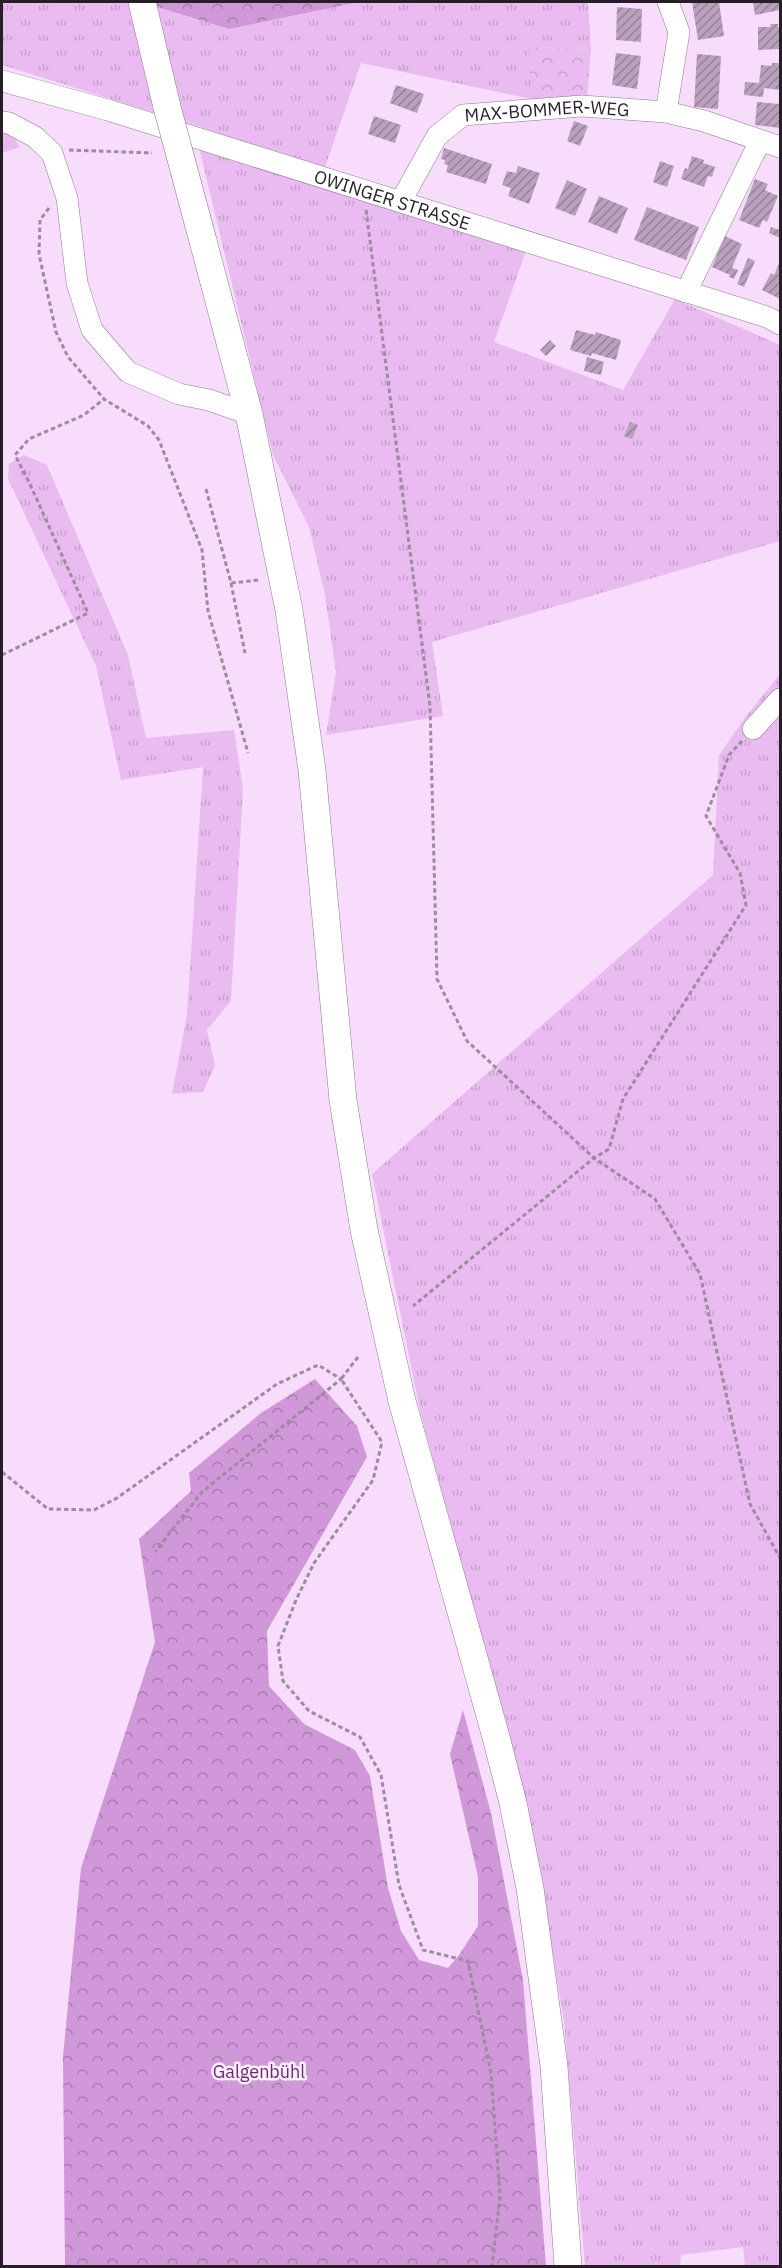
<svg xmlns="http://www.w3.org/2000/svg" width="782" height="2268" viewBox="0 0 782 2268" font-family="'IBM Plex Sans',sans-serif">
<defs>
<pattern id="grass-tufts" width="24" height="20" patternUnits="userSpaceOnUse" patternTransform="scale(1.5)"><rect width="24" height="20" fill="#e9bbf0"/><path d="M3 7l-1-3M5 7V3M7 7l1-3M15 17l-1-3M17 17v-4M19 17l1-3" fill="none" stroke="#c8a0ce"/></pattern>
<pattern id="forest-crowns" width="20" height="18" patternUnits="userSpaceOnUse" patternTransform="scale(1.5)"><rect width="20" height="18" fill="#d097d9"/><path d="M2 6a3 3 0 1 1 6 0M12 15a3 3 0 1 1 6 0" fill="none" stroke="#a97bb0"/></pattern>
<pattern id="park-crowns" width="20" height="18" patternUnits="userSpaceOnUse" patternTransform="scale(1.5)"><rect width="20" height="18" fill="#e9bbf0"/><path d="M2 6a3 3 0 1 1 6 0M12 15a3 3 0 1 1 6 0" fill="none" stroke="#c8a0ce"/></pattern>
<pattern id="building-hatch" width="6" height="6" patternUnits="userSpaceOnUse" patternTransform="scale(1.5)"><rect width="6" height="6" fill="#b9a1bd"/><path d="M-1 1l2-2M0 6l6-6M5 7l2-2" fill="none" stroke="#96839a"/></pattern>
</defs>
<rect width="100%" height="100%" fill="#f7ddfb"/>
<path fill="url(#grass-tufts)" d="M2 2H141L229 29 359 2H588L591 50 529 47 550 103 361 63 324 170 198 126 2 65Z
M2 131 11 133 20 147 2 153Z
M198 143 527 248 494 342 623 390 675 299 780 345V541L432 642 443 716 326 735 336 672 325 595 309 527 273 455Z
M24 455 47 465 128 655 146 738 234 730 243 789 231 1001 207 1030 215 1066 203 1092 172 1094 187 1015 203 767 121 780 96 666 8 479 9 464Z
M780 674V2266H745L743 2247 681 2255 680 2266H585L564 2021 527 1802 421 1415 372 1174 713 875 719 755 744 719Z"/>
<path fill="url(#forest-crowns)" d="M141 2H359L229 29Z
M315 1379 357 1426 367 1457 267 1631 269 1686 304 1724 355 1750 370 1776 388 1888 401 1931 419 1960 448 1968 459 1955 478 1926V1877L450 1754 463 1710 491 1813 523 1980 546 2266H65L63 2057 81 1868 155 1642 139 1539 191 1491 189 1473 261 1413Z"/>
<path fill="url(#park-crowns)" d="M529 47 591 50 587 99C576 100 565 103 553 103 526 103 530 66 529 47Z"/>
<path fill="url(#building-hatch)" d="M692 2H719L724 36 698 40Z
M753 2H780V10L755 15Z
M617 7 642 9 641 42 616 40Z
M770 24H778V27H780V49L758 50V27H771Z
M616 53 641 56 637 89 612 85Z
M697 54 721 56 718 109 694 107Z
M772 63H780V90L764 88 763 97 744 95 745 82 759 83 761 65 772 66Z
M396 85 424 94 417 113 390 103Z
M757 102 780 104V128L755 125Z
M374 116 401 125 395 143 368 134Z
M574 121 588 126 580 146 567 141Z
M444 148 492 164 486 184 446 172 448 165 444 164 445 160 441 159Z
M692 156 704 160 703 163 715 167 712 177 708 176 704 187 681 179 685 168 688 169Z
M660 161 674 166 667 187 653 182Z
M518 166 540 173 529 204 508 196 511 188 502 185 507 171 516 173Z
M755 179 768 184 765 190 778 196 767 222 763 220 759 228 739 220Z
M567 180 587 189 575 216 555 208Z
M599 196 628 208 617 234 588 222Z
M647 207 699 227 686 260 634 240Z
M771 227 780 230V238L769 233Z
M725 236 742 244 732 268 738 270 734 279 729 277 730 275 712 267Z
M748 258 755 261 744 287 737 284Z
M780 261V299L762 290 771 273 774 275Z
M576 330 595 335 596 332 621 340 616 360 592 353 591 356 570 350Z
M550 340 556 346 546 356 540 350Z
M587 357 604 362 601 375 584 371Z
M630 422 638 425 632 439 624 436Z"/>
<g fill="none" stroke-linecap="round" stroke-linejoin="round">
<defs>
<g id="minor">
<path id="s1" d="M2 81 108 110 767 317 780 324"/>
<path d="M666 112 679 32 668 2"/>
<path d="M2 122 9 123 35 137 52 153 67 198 77 283 92 330 128 372 179 394 209 400 249 414"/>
<path id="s2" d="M401 201 437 136 463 115 582 106 666 112 704 121 780 147"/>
<path d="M686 292 760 141"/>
<path d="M753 729 780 699"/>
</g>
<path id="major" d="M142 2 167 107
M203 241 249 414 289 610 312 770 343 1100 364 1230 402 1401 496 1737 513 1803 530 1888 554 2066 568 2266"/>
</defs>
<use href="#minor" stroke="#8d7690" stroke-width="22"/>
<use href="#major" stroke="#8d7690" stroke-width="28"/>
<path stroke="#9e8ba0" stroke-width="3" stroke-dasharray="4.5 3" stroke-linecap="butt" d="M69 150 152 153
M49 208 40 220 39 254 56 332 68 357 104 399 148 426 159 440 202 550 208 611 248 753
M366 210 430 706 437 979 467 1041 594 1158 413 1306
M206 489 231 583 259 580
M231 583 245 653
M2 655 88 613 29 482 15 455 29 439 84 415 104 399
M742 741 729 755 706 816 740 873 746 905 623 1099 609 1149 594 1158 655 1199 700 1274 750 1504 780 1558
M358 1357 341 1379 382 1442 373 1480 314 1563 296 1600 278 1646 283 1681 309 1711 360 1737 381 1775 399 1885 423 1950 468 1961 491 2073 500 2197 492 2266
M2 1472 48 1509 94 1510 117 1498 277 1384 318 1365 341 1379 202 1492 155 1552"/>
<use href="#minor" stroke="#fff" stroke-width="21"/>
<use href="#major" stroke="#fff" stroke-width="27"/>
<defs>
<path id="major-bridge" d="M167 107 203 241"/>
</defs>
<use href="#major-bridge" stroke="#8d7690" stroke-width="28" stroke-linecap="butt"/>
<use href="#major-bridge" stroke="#fff" stroke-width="27"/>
</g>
<g text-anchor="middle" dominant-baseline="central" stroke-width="5" stroke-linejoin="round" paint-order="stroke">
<g font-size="18" fill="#261d27" stroke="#fbf0fc">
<text stroke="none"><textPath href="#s2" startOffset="192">MAX-BOMMER-WEG</textPath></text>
<text stroke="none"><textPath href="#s1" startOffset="408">OWINGER STRASSE</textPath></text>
</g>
<g font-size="18" fill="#6c2877" stroke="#fbf0fc">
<text x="259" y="2071">Galgenbühl</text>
</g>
</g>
<rect width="782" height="2268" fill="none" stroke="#261d27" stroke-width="6"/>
</svg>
